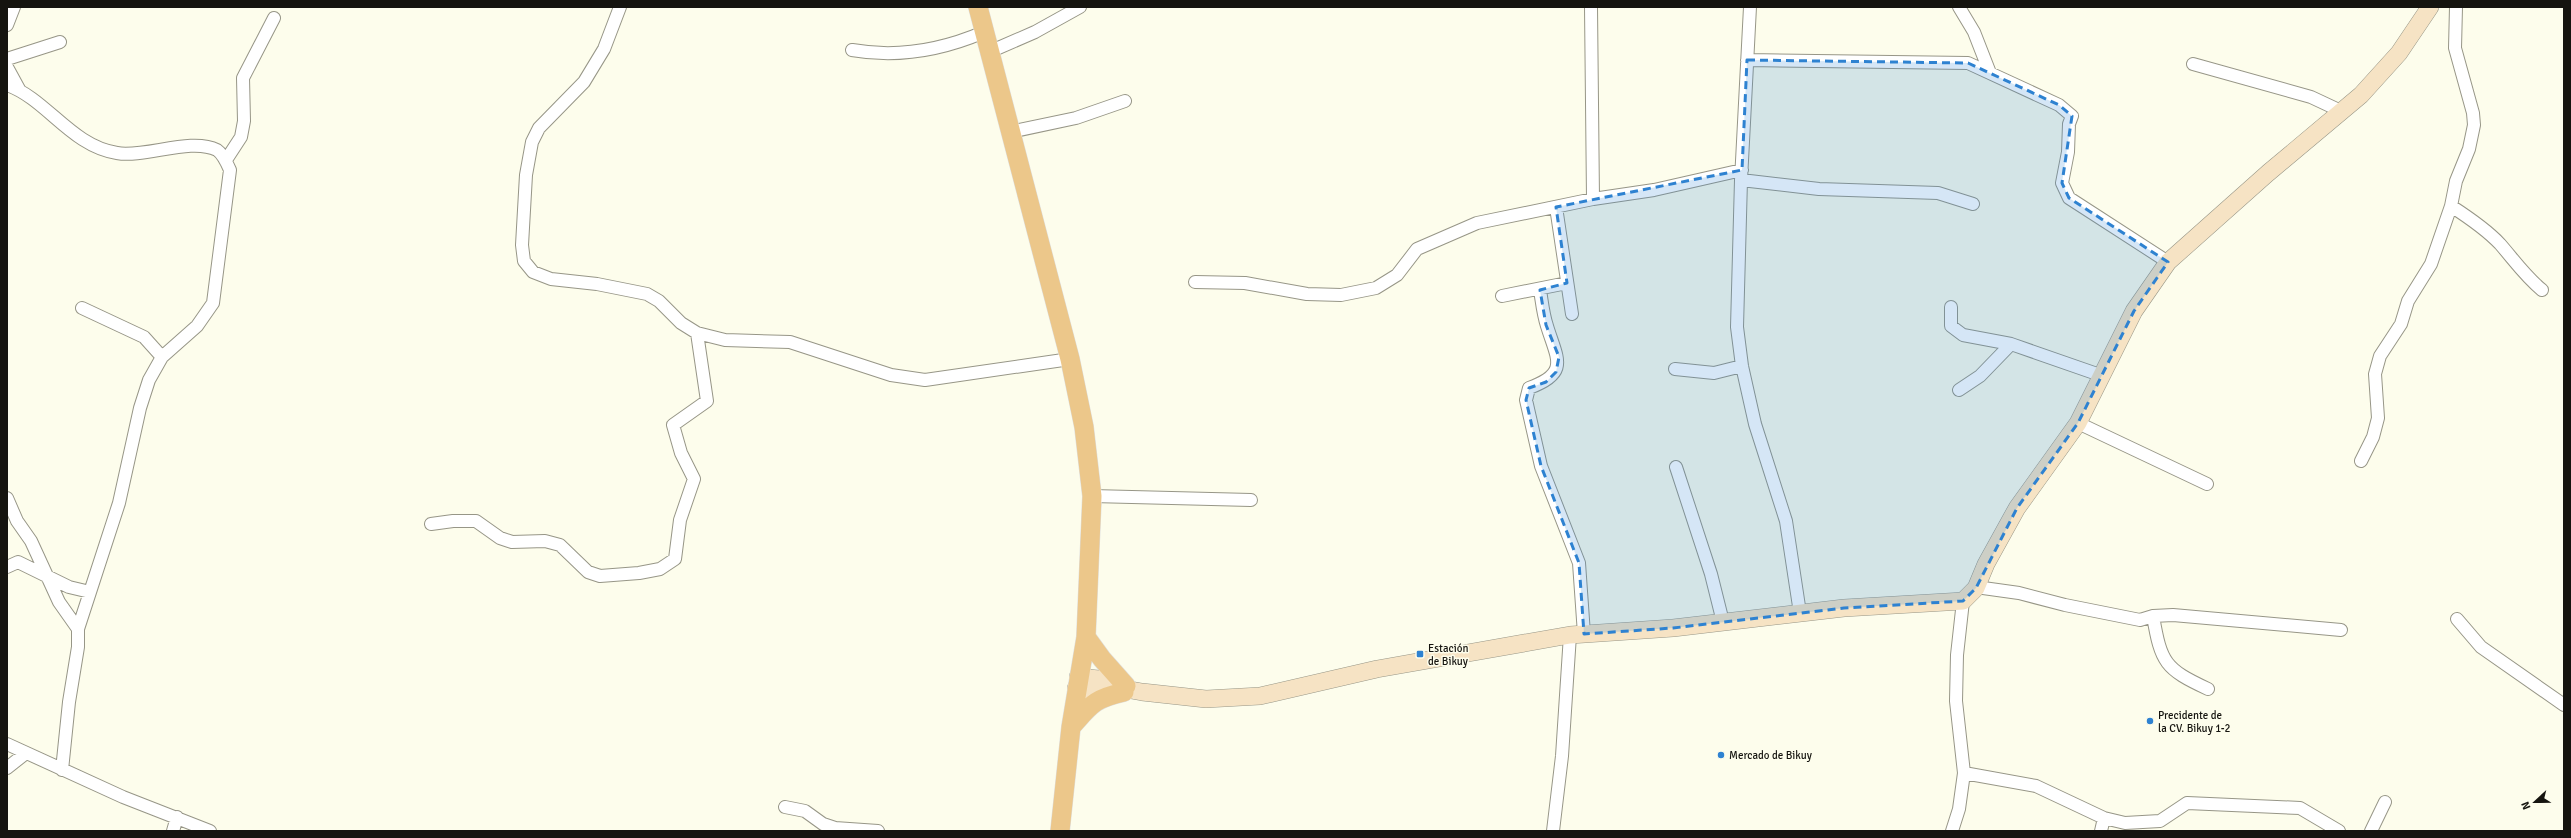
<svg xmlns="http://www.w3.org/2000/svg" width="2571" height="838" viewBox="0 0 2571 838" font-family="Signika,sans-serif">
<rect width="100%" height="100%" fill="#fdfdec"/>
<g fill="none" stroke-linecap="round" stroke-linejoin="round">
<defs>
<path id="street" d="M620 7 604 49 584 82 539 128 532 142 526 175 522 245 524 261 533 272 551 279 597 284 647 294 659 301 681 323 697 333 725 340 790 342 891 375 925 380 1070 359
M1591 7 1593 199
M1750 7 1741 180 1737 327 1742 366 1755 424 1786 521 1800 613
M1959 7 1974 32 1990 73
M7 25 14 7
M852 50C897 58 942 50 984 32
M989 52 1035 32 1080 7
M7 59 60 42
M1747 60 1968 63 2059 105 2072 116 2069 124 2068 152 2062 183 2069 198 2168 262
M2193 64 2311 97 2343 112
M7 67 19 89
M7 85C47 99 71 146 117 153 145 158 191 137 217 150 223 154 227 163 230 170L213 303 197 326 162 357 149 380 140 408 119 503 78 629V647L69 702 62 770
M1010 132 1076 118 1125 101
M226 160 241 137 244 121 243 78 274 18
M1741 180 1819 189 1938 193 1973 204
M2451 206C2468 217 2486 229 2500 244 2514 260 2525 276 2542 290
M1556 207 1572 314
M1195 282 1245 283 1307 294 1341 295 1376 288 1397 275 1417 249 1477 223 1593 199 1654 190 1742 170
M1540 290C1542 302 1543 314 1547 326 1557 359 1570 373 1529 388L1526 400 1541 466 1579 563 1584 634
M1502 296 1567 283
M1951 307V326L1963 335 2011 344 2100 375
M82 308 144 337 162 357
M1675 369 1714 373 1742 366
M1959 390 1980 376 2011 344
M2078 423 2207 484
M2361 461 2373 437 2378 418 2375 374 2380 356 2401 324 2408 301 2431 264 2451 206 2456 181 2469 149 2474 125 2473 113 2455 48 2456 7
M1676 467 1711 574 1723 622
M1092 496 1251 500
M7 498 17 521 31 541 59 602 78 629
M431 524 453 521H476L500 538 512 542 545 541 560 545 588 572 600 576 639 573 660 569 675 559 680 520 694 479 681 453 673 425 707 401 697 333
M7 567 18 562 69 587 90 592
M1976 587 2019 593 2065 605 2140 620 2153 616 2173 615 2341 630
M2153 616C2161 663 2165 669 2208 689
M2457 619 2481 647 2564 705
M7 744 123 797 210 831
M7 768 26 753
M1964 773 2036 786 2104 818 2125 823 2160 821 2187 803 2300 808 2339 831
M785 807 805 811 823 824 835 828 878 831
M173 831 177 817
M1553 831 1562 756 1570 635
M1952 831 1959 809 1964 773 1956 701 1957 655 1963 601
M2101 831 2104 818
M2371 831 2385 802"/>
<path id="secondary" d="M1078 677 1109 680 1131 690 1142 692 1206 699 1260 696 1377 669 1570 635 1673 628 1844 608 1963 601 1976 588 1986 564 2017 508 2078 423 2134 311 2168 262 2268 173 2361 95 2399 53 2430 7
M1076 688 1104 693H1117"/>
<path id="primary" d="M978 7 1070 359 1084 427 1092 496 1086 637 1071 727 1060 831
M1086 637 1102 659 1126 686
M1071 727C1091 705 1093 699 1124 692"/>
</defs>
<use href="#street" stroke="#979687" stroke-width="14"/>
<use href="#secondary" stroke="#979687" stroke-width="18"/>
<use href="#primary" stroke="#dededd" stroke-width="20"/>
<use href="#street" stroke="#fff" stroke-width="12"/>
<use href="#secondary" stroke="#f6e3c4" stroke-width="17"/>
<use href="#primary" stroke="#ecc78a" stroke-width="19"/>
</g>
<path fill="#2e82d1" fill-opacity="0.2" stroke="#2e82d1" stroke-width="3" stroke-dasharray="8 5" stroke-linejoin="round" d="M1747 60 1968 63 2059 105 2072 116 2062 183 2069 198 2168 262 2134 311 2078 423 2017 508 1976 588 1963 601 1844 608 1673 628 1584 634 1579 563 1541 466 1526 400 1529 388 1546 382 1556 372 1559 357 1546 325 1540 290 1567 283 1556 207 1742 170Z"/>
<g fill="#2e82d1" stroke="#fdfdec" stroke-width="1.5">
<rect x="1416" y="650" width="8" height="8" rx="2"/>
<circle cx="2150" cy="721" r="4"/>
<circle cx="1721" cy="755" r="4"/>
</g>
<g text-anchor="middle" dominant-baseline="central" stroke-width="3" stroke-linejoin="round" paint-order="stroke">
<g font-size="11" fill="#15140f" stroke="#fdfdec" text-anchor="start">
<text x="1428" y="648">Estación<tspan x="1428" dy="13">de Bikuy</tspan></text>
<text x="2158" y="715">Precidente de<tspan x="2158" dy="13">la CV. Bikuy 1-2</tspan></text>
<text x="1729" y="755">Mercado de Bikuy</text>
</g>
</g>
<rect width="2571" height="838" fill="none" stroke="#15140f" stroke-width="16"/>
<g transform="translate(2535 802) rotate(248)" stroke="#fdfdec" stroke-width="3" paint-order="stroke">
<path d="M0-3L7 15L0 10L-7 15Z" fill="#15140f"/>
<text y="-6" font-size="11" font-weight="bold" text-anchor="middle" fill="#15140f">N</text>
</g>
</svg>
